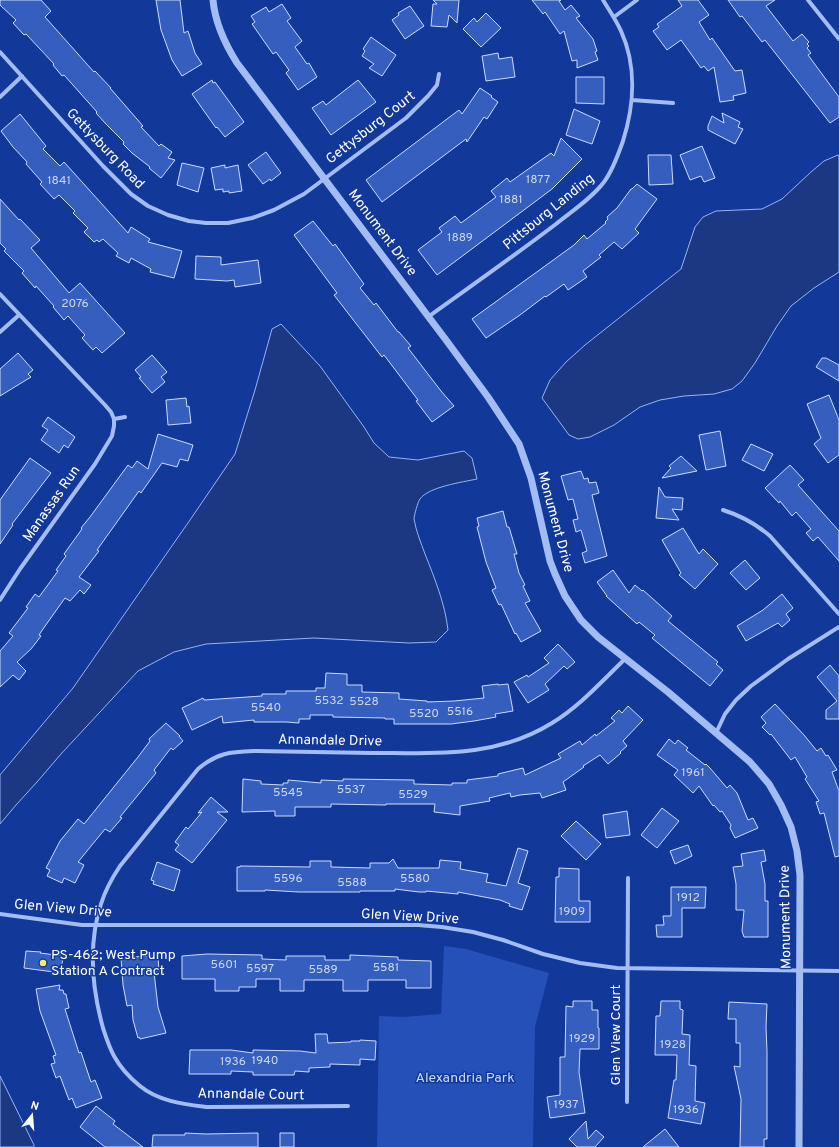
<svg xmlns="http://www.w3.org/2000/svg" width="839" height="1147" viewBox="0 0 839 1147" font-family="Overpass,sans-serif">
<rect width="100%" height="100%" fill="#123899"/>
<path fill="#2450b8" d="M444 946 466 949 549 973 535 1027 533 1147H377L379 1016 403 1017 441 1014Z"/>
<path fill="#1c3882" stroke="#96b4f7" d="M838 155 839 156V272L814 288 791 306 777 326 755 363 742 381 732 389 714 394 684 396 660 400 640 407 614 425 590 437 578 439 569 435 542 398 550 380 566 362 585 345 681 269 695 227 703 217 716 211 762 209 782 199 811 172 824 161Z
M281 324 320 366 364 427 374 443 389 457 418 460 464 451 472 458 477 479C463 482 428 487 420 499 418 501 414 516 414 519 416 531 421 543 425 554 435 579 445 604 448 630L436 642 409 643 314 638 206 644 174 652 138 671 61 754 37 782 16 805 0 824V775L73 688 190 520 235 454 255 390 272 329Z
M0 1076 34 1145V1147H0Z"/>
<path fill="#355ebf" stroke="#ccdbfe" d="M0 0H41L51 11 45 17 94 72 95 71 111 88H110L143 126 141 127 159 146 161 144 172 152 168 158 175 160 161 178 149 168 150 167 132 153 123 144 124 142 105 123 96 113 97 112 64 75 62 76 53 65 54 64 26 34 24 35 13 23 16 20 0 5Z
M156 0H180L184 33 188 31 195 53 202 64 182 76 172 60 161 30Z
M433 0H459L457 23 449 15 447 27 431 26 433 4H437Z
M532 0H561L559 1 565 10 571 5 580 16 576 18 593 39 597 51 595 52 598 60 577 68V60L572 61 564 31 560 34 545 12 543 14Z
M678 0H698L709 15 699 22 710 40 712 38 735 71 742 70 746 93 733 96 734 100 720 102 714 67 708 71 704 66 701 68 681 40 667 50 653 31 659 27 657 24 682 6Z
M728 0H775L766 6 793 41 802 34 809 42 807 44 809 46 807 48 811 53 808 55 839 97V117L830 123 765 40 762 42 742 16 740 17Z
M282 4 291 18 287 21 302 41 295 47 307 64 309 63 317 77 298 90 286 73 289 70 276 52 273 54 252 24 255 22 251 16 266 7 269 12Z
M410 6 424 26 405 39 392 20 399 15 398 13Z
M486 13 501 28 481 47 463 29 474 18 477 22Z
M371 37 396 55 382 76 369 68 374 64 362 56 365 51 363 49Z
M498 53 499 59 512 57 515 77 486 81 482 56Z
M576 77H604V104L576 103Z
M212 80 213 83 215 82 244 122 225 137 217 127 216 128 192 94Z
M358 80 376 102 331 135 312 108 323 101 326 105Z
M480 88 492 96 491 97 498 102 487 119 484 117 467 142 466 139 382 202 366 180 459 110 462 114Z
M574 109 600 121 592 144 566 135Z
M722 113 740 122 738 127 743 129 735 144 708 130V126L712 116 724 123Z
M20 114 46 146 43 149 60 166 64 162 128 233 131 227 150 239 148 242 182 251 174 278 150 272 151 269 131 258 129 263 116 256 118 253 103 239 99 242 97 240 94 242 84 232 88 228 73 213 75 211 59 195 54 199 40 184 42 182 26 164 27 162 13 147 1 131Z
M561 138 582 159 552 189 437 275 418 250 442 232 439 228 455 216 461 223 496 197 491 191 507 178 510 182 551 153 554 156Z
M702 146 715 178 704 182 701 176 690 180 680 155Z
M266 152 281 173 271 181 270 179 263 184 248 165Z
M648 155H671L673 184 649 185Z
M182 163 204 168 198 192 177 185Z
M225 165V168L238 165 242 191 229 193V191L223 192V189L215 190 211 168Z
M637 184 657 199 635 229 639 233 622 249 614 242 599 255 601 257 583 271 587 277 568 290 564 284 546 297 545 296 520 315 486 338 472 319 574 245 584 235 587 239 606 223 605 222 608 219 607 217 617 208 631 189H632Z
M0 199 19 220 20 219 40 240 31 248 69 293 80 283 125 333 102 353 96 347 93 350 82 338 85 335 68 316 64 320 53 307 54 306 36 286 35 288 22 273 24 271 4 251 6 249 0 243Z
M313 221 333 246 335 244 364 284 360 288 374 305 376 303 398 332H399L411 346 408 348 441 391 454 406 432 422 416 401 418 400 384 355 382 357 334 295 337 293 294 235Z
M196 256 221 257V265L258 260 261 283 235 287 234 280 227 281 195 279Z
M18 353 33 370 28 374 31 377 0 396V369Z
M152 355 167 372 161 377 165 382 152 393 139 378 141 377 135 370Z
M822 358H826L839 365V381L816 367Z
M829 395 839 420V455L828 463 814 444 821 438 807 404Z
M186 398 187 407 189 406 191 423 168 425 166 400Z
M48 417 75 437 68 448 64 445 59 453 41 440 48 430 42 426Z
M720 431 726 466 706 470 699 435Z
M158 434 193 445 188 461 180 459 177 467 162 463 141 493 139 491 97 550 99 551 79 577 91 585 84 594 80 590 70 601 65 598 43 629 39 635 41 636 31 649 17 662 26 671 19 680 13 675 0 687V651L13 636 9 633 28 608 26 607 35 594 39 597 58 571 56 570 66 556 64 554 82 529 81 528 90 517 128 465 132 468 137 461 148 469Z
M751 444 773 454 764 471 742 460Z
M681 456 697 471 662 478 671 468 669 466Z
M30 458 51 473 12 524 13 525 0 544V500Z
M790 465 804 480 798 485 839 531V561L818 537 813 541 806 533 811 529 796 512 792 516 780 501 779 503 765 488Z
M581 471 584 479 588 478 589 483 596 482 599 493 592 495 607 556 585 563 582 553 587 551 581 530 576 532 573 520 578 519 573 499 568 500 561 476Z
M659 487 665 497 683 498 682 510 672 509 679 520 656 518Z
M503 511 507 527H509L517 554H514L519 573 525 585 523 586 530 601 525 603 541 631 521 642 516 633 515 634 501 604 499 605 492 590 496 588 486 562 477 527 479 526 477 518Z
M683 528 699 554 703 549 718 564 695 589 679 575 681 573 662 540Z
M745 560 760 578 746 590 730 573Z
M613 570 629 593 635 585 642 591 643 590 672 616 668 621 718 662 716 664 723 670 710 686 652 638 655 635 639 622 637 624 606 596H607L597 582Z
M782 594 793 608 786 614 790 620 782 627 778 623 746 641 737 626 763 610Z
M558 644 575 662 567 669 564 666 545 684 549 690 528 703 514 682 527 675 528 677 549 663 544 658Z
M830 665 839 676V719H826V710L837 701 817 677Z
M326 673 347 674V685H362V692L399 693V699L427 701V702L454 701 484 698 482 686 498 684V685L508 684 513 711 495 714 496 717 474 721 451 724H394V719H385V718L333 717V715H310V719H299V723L286 722H254V720L223 723 222 716 192 730 182 708 203 698 204 700 262 696V694H286V691H316V688H325Z
M775 704 804 735 817 751 821 748 826 756 828 755 837 770 832 772 839 791V856L835 857 824 813 820 814 816 802 819 801 805 779 807 777 795 757 791 760 771 734 770 735 762 727 766 723 761 717Z
M628 706 643 720 623 741 627 746 620 752 621 753 608 764 600 755 583 766 584 767 563 782 566 790 542 798 540 793 520 795 511 797 510 793 489 798 490 801 460 806V815L434 812 435 804H386V805L331 804V807H295V816H275V811L242 812 243 779 261 781V784L283 785V783H288V780L321 783V780L343 781V779L414 780V784L452 785V783H467V780L498 776V774L523 768 525 775 561 758 558 754 580 741 582 745 595 734 596 736 615 721 611 718 619 710 622 713Z
M166 723 180 736H179L183 741 173 750 171 748 154 770 156 773 120 817 122 818 110 832 105 829 78 862 84 865 75 883 64 878 62 883 47 876 50 870 46 868 60 841 78 819 84 824 138 757 150 741 149 739Z
M669 739 675 744 678 740 688 748 686 750 705 765 706 764 710 768 727 788 730 785 737 793 748 820 753 818 758 828 735 838 730 828 731 825 722 811 720 812 714 805 713 806 699 786 693 793 674 775 678 770 657 755Z
M211 797 228 812H217L227 820 192 863 175 850 179 845 175 842 186 827 188 829 202 812 198 813Z
M662 808 679 821 657 848 641 835Z
M627 811 630 835 606 838 603 815Z
M576 821 601 844 586 860 561 836Z
M688 845 692 856 675 864 670 851Z
M518 848 528 851 518 883 530 887 522 910 509 906 510 904 500 900 458 892V894L426 891V892H419L395 889V891H360V892H299L265 890V891H237V867H240V866L310 867V861H331V867L370 868V863H389L393 859 398 868H439L440 860 461 862 460 869 488 874 486 882 506 886Z
M764 850 766 861 761 862 765 884V901H768V937H744L742 931 744 910H736V884L733 867 743 866 741 854Z
M157 862 180 870 174 891 153 884 154 881 151 880Z
M559 868 579 869V901H590V922H555L556 877H559Z
M671 887H706L705 908H682V937H657L656 925H664L663 916H671Z
M26 951 41 952 40 953 63 956 61 973 24 968Z
M207 954 262 955V959L286 960V956H325V960H350V955L398 957V960L431 961V988H406V980H368V991H343V980H304V991H280V979H256V987H239V991H215V979H182V956Z
M158 955 159 972H154L158 1007 166 1033 140 1039 139 1037 138 1038 133 1020 132 1005 127 1006 123 985 121 958Z
M60 985 59 990H63L64 994H66L69 1008 65 1009 79 1053 81 1052 91 1082 95 1080 102 1098 76 1108 72 1098 69 1100 60 1076 56 1078 51 1064 55 1063 53 1056 56 1055 40 1011 36 989Z
M573 1001H592V1010H598V1028H599V1049H580L579 1072 585 1113 550 1118 547 1097 560 1095V1057H565L566 1006 573 1007Z
M661 1001H680V1009L683 1010 682 1034 690 1035 689 1065 696 1066 695 1101 705 1103 701 1124 668 1118 674 1080H676L677 1055H655L656 1016H660Z
M729 1002 767 1004 766 1027 767 1051V1139H764V1147H740L741 1099 734 1066 740 1067V1043H736V1019H728Z
M315 1034H327L328 1043 351 1042V1041H360V1040L376 1041 375 1060 360 1059V1065L330 1064V1067L309 1068V1072L295 1071 294 1075H253V1072L231 1071V1074H189L190 1050H231L253 1053V1050L300 1051 316 1053Z
M96 1106 115 1121 113 1124 143 1147H105L80 1127Z
M586 1121 588 1139 596 1130 604 1137 595 1147H577L569 1139Z
M665 1129 679 1147H643Z
M185 1133 206 1134 258 1133V1147H152L153 1135H185Z
M280 1133H294V1147H280Z"/>
<g fill="none" stroke-linecap="round" stroke-linejoin="round">
<path stroke="#a4bcf4" stroke-width="4" d="M808 0 839 39
M614 17 637 0
M0 52 103 166 131 194 148 206 168 215 189 221 206 223H228L252 218 274 210 304 194 406 118 428 96 437 85 439 74
M0 97 22 76
M632 100 673 103
M0 294 105 405 111 412 114 419V426L112 436 95 464 20 569 0 600
M428 317C471 286 514 256 556 224 572 211 591 199 604 182 613 170 618 155 623 141 634 106 637 66 621 31 616 20 609 10 603 0
M0 332 19 315
M114 419 125 417
M723 510C742 516 755 523 770 536L839 614
M716 733 725 714 736 700 751 686 788 659 839 627
M0 914 82 925H418L442 927 473 932 503 940 543 954 580 963 617 968 839 971
M627 1102 628 878
M348 1106 206 1107C183 1104 158 1101 140 1086 130 1078 120 1067 114 1056 109 1047 106 1037 103 1028 92 988 88 944 101 904 105 891 112 878 120 866L198 769C218 752 231 752 256 751 295 752 333 752 372 753 435 753 496 758 552 723 580 706 602 681 625 659"/>
<path stroke="#a4bcf4" stroke-width="7" d="M213 0C215 23 225 44 237 63L446 340 488 397 519 444 531 478 550 561 555 574 565 596 581 620 598 637 668 692 750 762 769 784 781 805 791 827 797 851 800 875 799 1147"/>
</g>
<circle fill="#ffea67" stroke="#123899" stroke-width="1.5" cx="43" cy="963" r="4"/>
<g text-anchor="middle" dominant-baseline="central" stroke-width="3" stroke-linejoin="round" paint-order="stroke">
<g font-size="12" fill="#ccd7ef">
<text x="538" y="180">1877</text>
<text x="59" y="181">1841</text>
<text x="511" y="200">1881</text>
<text x="460" y="238">1889</text>
<text x="75" y="304">2076</text>
<text x="329" y="701">5532</text>
<text x="364" y="702">5528</text>
<text x="266" y="708">5540</text>
<text x="460" y="712">5516</text>
<text x="424" y="714">5520</text>
<text x="693" y="773">1961</text>
<text x="351" y="790">5537</text>
<text x="288" y="793">5545</text>
<text x="413" y="795">5529</text>
<text x="288" y="879">5596</text>
<text x="415" y="879">5580</text>
<text x="352" y="883">5588</text>
<text x="688" y="898">1912</text>
<text x="572" y="912">1909</text>
<text x="224" y="965">5601</text>
<text x="386" y="968">5581</text>
<text x="260" y="969">5597</text>
<text x="323" y="970">5589</text>
<text x="582" y="1039">1929</text>
<text x="673" y="1045">1928</text>
<text x="265" y="1061">1940</text>
<text x="233" y="1062">1936</text>
<text x="566" y="1105">1937</text>
<text x="686" y="1110">1936</text>
</g>
<g font-size="14" fill="#fff" stroke="#123899">
<text transform="translate(371 128) rotate(-38)">Gettysburg Court</text>
<text transform="translate(105 149) rotate(46)">Gettysburg Road</text>
<text transform="translate(549 212) rotate(-39)">Pittsburg Landing</text>
<text transform="translate(382 233) rotate(53)">Monument Drive</text>
<text transform="translate(52 504) rotate(-55)">Manassas Run</text>
<text transform="translate(555 522) rotate(75)">Monument Drive</text>
<text transform="translate(330 741) rotate(1)">Annandale Drive</text>
<text transform="translate(63 909) rotate(5)">Glen View Drive</text>
<text transform="translate(410 917) rotate(3)">Glen View Drive</text>
<text transform="translate(786 917) rotate(-91)">Monument Drive</text>
<text transform="translate(616 1035) rotate(-90)">Glen View Court</text>
<text transform="translate(251 1095) rotate(1)">Annandale Court</text>
</g>
<g font-size="14" fill="#fff" stroke="#123899" text-anchor="start">
<text x="51" y="955">PS-462; West Pump<tspan x="51" dy="16">Station A Contract</tspan></text>
</g>
<g font-size="14" fill="#ccdbfe" stroke="#123899">
<text x="465" y="1078">Alexandria Park</text>
</g>
</g>
<g transform="translate(32 1115) rotate(17)" stroke="#123899" stroke-width="3" paint-order="stroke">
<path d="M0-3L7 15L0 10L-7 15Z" fill="#ffffff"/>
<text y="-6" font-size="11" font-weight="bold" text-anchor="middle" fill="#ffffff">N</text>
</g>
</svg>
